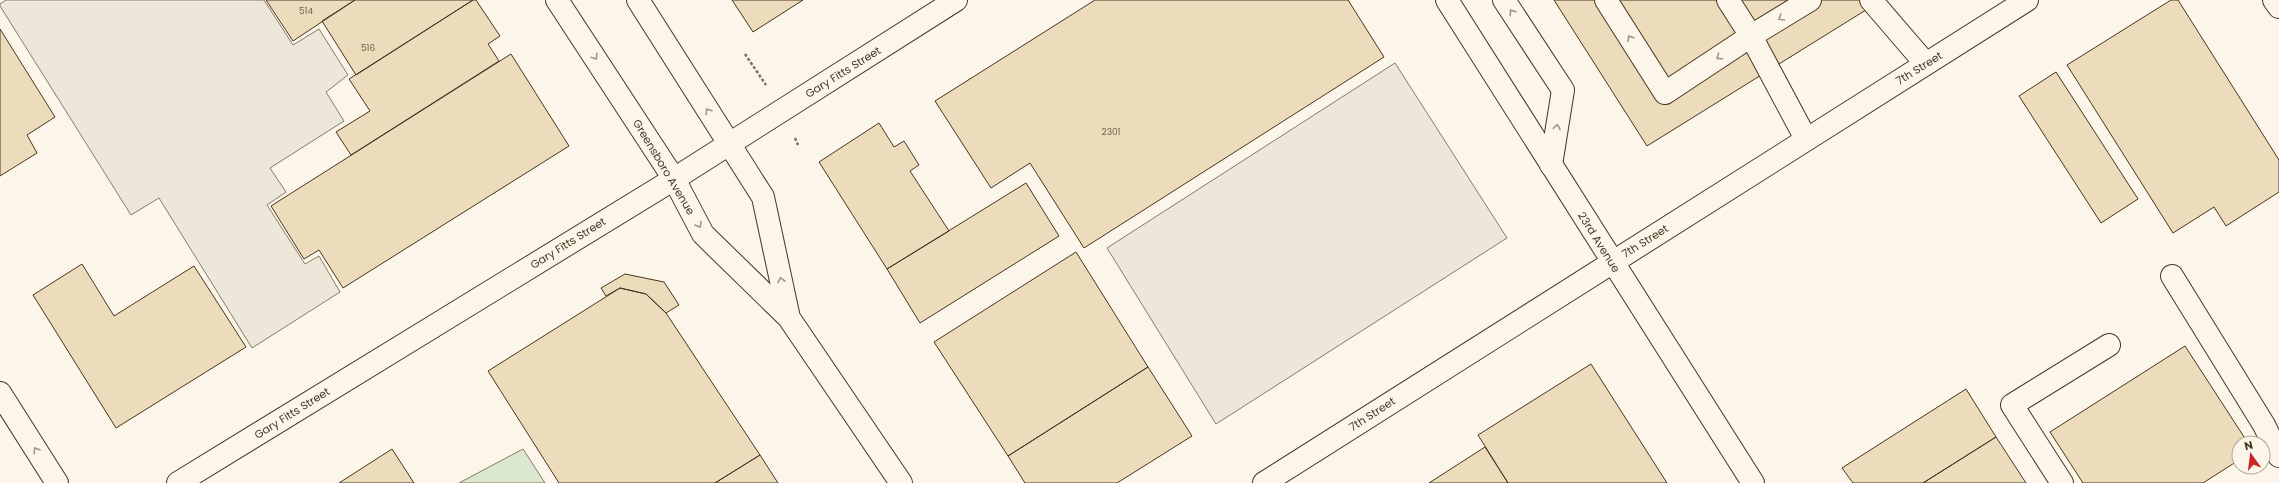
<svg xmlns="http://www.w3.org/2000/svg" width="2279" height="483" viewBox="0 0 2279 483" font-family="Poppins,sans-serif">
<rect width="100%" height="100%" fill="#fbf6e9"/>
<path fill="#dce7d0" stroke="#887966" d="M523 449 545 483H459Z"/>
<path fill="#ede7d9" stroke="#887966" d="M6 0H264L293 45 319 29 348 75 326 92 344 121 270 168 286 192 267 205 305 264 319 256 340 292 252 348 159 198 131 215 0 6V4Z
M1395 63 1507 238 1216 424 1107 248Z"/>
<path fill="#ecdcbc" stroke="#4a3520" d="M266 0H355L293 41Z
M355 0H473L356 75 322 21Z
M473 0H476L500 36 488 44 499 61 351 155 336 132 370 111 349 79Z
M732 0H803L753 32Z
M1095 0H1348L1384 57 1084 248 1030 163 991 188 935 101Z
M1554 0H1882L1647 146Z
M2171 0H2178L2279 160V192L2226 226 2214 207 2173 233 2067 65Z
M0 29 55 117 27 135 37 153 0 176Z
M511 54 569 146 343 288 319 250 304 259 271 206Z
M2056 72 2138 199 2101 223 2019 96Z
M879 123 894 147 904 141 919 165 910 171 949 231 887 269 819 162Z
M1026 183 1059 236 920 323 887 269Z
M1076 252 1148 367 1008 456 934 342Z
M82 264 114 316 194 266 246 347 116 428 33 295Z
M625 274 664 282 679 305 666 313 646 294 620 288 606 296 601 288Z
M620 288 646 294 666 313 760 455 715 483H559L488 371Z
M2185 346 2248 443H2239V460L2203 483H2083L2050 432Z
M1591 364 1667 483H1508L1478 435Z
M1148 367 1192 436 1117 483H1025L1008 456Z
M1966 389 1996 437 1923 483H1853L1842 468Z
M1996 437 2026 483H1923Z
M1485 447 1508 483H1429Z
M392 449 414 483H339Z
M760 455 778 483H715Z"/>
<g fill="none" stroke-linecap="round" stroke-linejoin="round">
<defs>
<path id="minor" d="M1447 0 1753 483
M1504 0 1563 90 1551 165
M1606 0 1665 93 1751 36 1810 0
M1728 0 1751 36 1806 139
M1871 0 1926 64
M2274 0 2279 7
M2172 276 2264 425 2279 456
M178 483 674 179 956 0
M1264 483 2027 0
M2062 483 2012 405 2109 345"/>
<path id="major" d="M557 0 674 179 703 234 789 318 901 483
M638 0 763 197 789 318"/>
<path id="highway" d="M0 393 57 483"/>
</defs>
<use href="#minor" stroke="#4a3520" stroke-width="24"/>
<use href="#major" stroke="#4a3520" stroke-width="24"/>
<use href="#highway" stroke="#4a3520" stroke-width="24"/>
<path stroke="#7f6f5c" stroke-width="2.5" stroke-dasharray="3 2" stroke-linecap="butt" d="M745 54 766 85
M795 138 798 145"/>
<use href="#minor" stroke="#fbf6e9" stroke-width="22"/>
<use href="#major" stroke="#fbf6e9" stroke-width="22"/>
<use href="#highway" stroke="#fbf6e9" stroke-width="22"/>
</g>
<defs><path id="oneway-chevron" d="M-2-3.5L2.5 0L-2 3.5" fill="none" stroke-width="1.6" stroke-linecap="round" stroke-linejoin="round"/></defs>
<g stroke="#a29684">
<use href="#oneway-chevron" transform="translate(1512 12) rotate(-123)"/>
<use href="#oneway-chevron" transform="translate(1781 18) rotate(149)"/>
<use href="#oneway-chevron" transform="translate(1630 38) rotate(-122)"/>
<use href="#oneway-chevron" transform="translate(595 57) rotate(57)"/>
<use href="#oneway-chevron" transform="translate(1719 57) rotate(146)"/>
<use href="#oneway-chevron" transform="translate(708 111) rotate(-123)"/>
<use href="#oneway-chevron" transform="translate(1557 127) rotate(-81)"/>
<use href="#oneway-chevron" transform="translate(699 225) rotate(61)"/>
<use href="#oneway-chevron" transform="translate(781 280) rotate(-102)"/>
<use href="#oneway-chevron" transform="translate(36 450) rotate(-122)"/>
</g>
<g text-anchor="middle" dominant-baseline="central" stroke-width="3" stroke-linejoin="round" paint-order="stroke">
<g font-size="9" fill="#725f47">
<text x="306" y="11">514</text>
<text x="368" y="48">516</text>
<text x="1111" y="132">2301</text>
</g>
<g font-size="11" fill="#4a3520" stroke="#fbf6e9">
<text transform="translate(1919 68) rotate(-32)">7th Street</text>
<text transform="translate(843 72) rotate(-32)">Gary Fitts Street</text>
<text transform="translate(664 167) rotate(59)">Greensboro Avenue</text>
<text transform="translate(1645 241) rotate(-32)">7th Street</text>
<text transform="translate(1599 242) rotate(58)">23rd Avenue</text>
<text transform="translate(568 243) rotate(-32)">Gary Fitts Street</text>
<text transform="translate(292 413) rotate(-32)">Gary Fitts Street</text>
<text transform="translate(1372 414) rotate(-33)">7th Street</text>
</g>
</g>
<g transform="translate(2251 455) rotate(346)"><circle r="19" fill="#fbf6e9" stroke="#b4a999"/>
<path d="M0-3L7 15L0 10L-7 15Z" fill="#c62828"/>
<text y="-6" font-size="11" font-weight="bold" text-anchor="middle" fill="#4a3520">N</text>
</g>
</svg>
